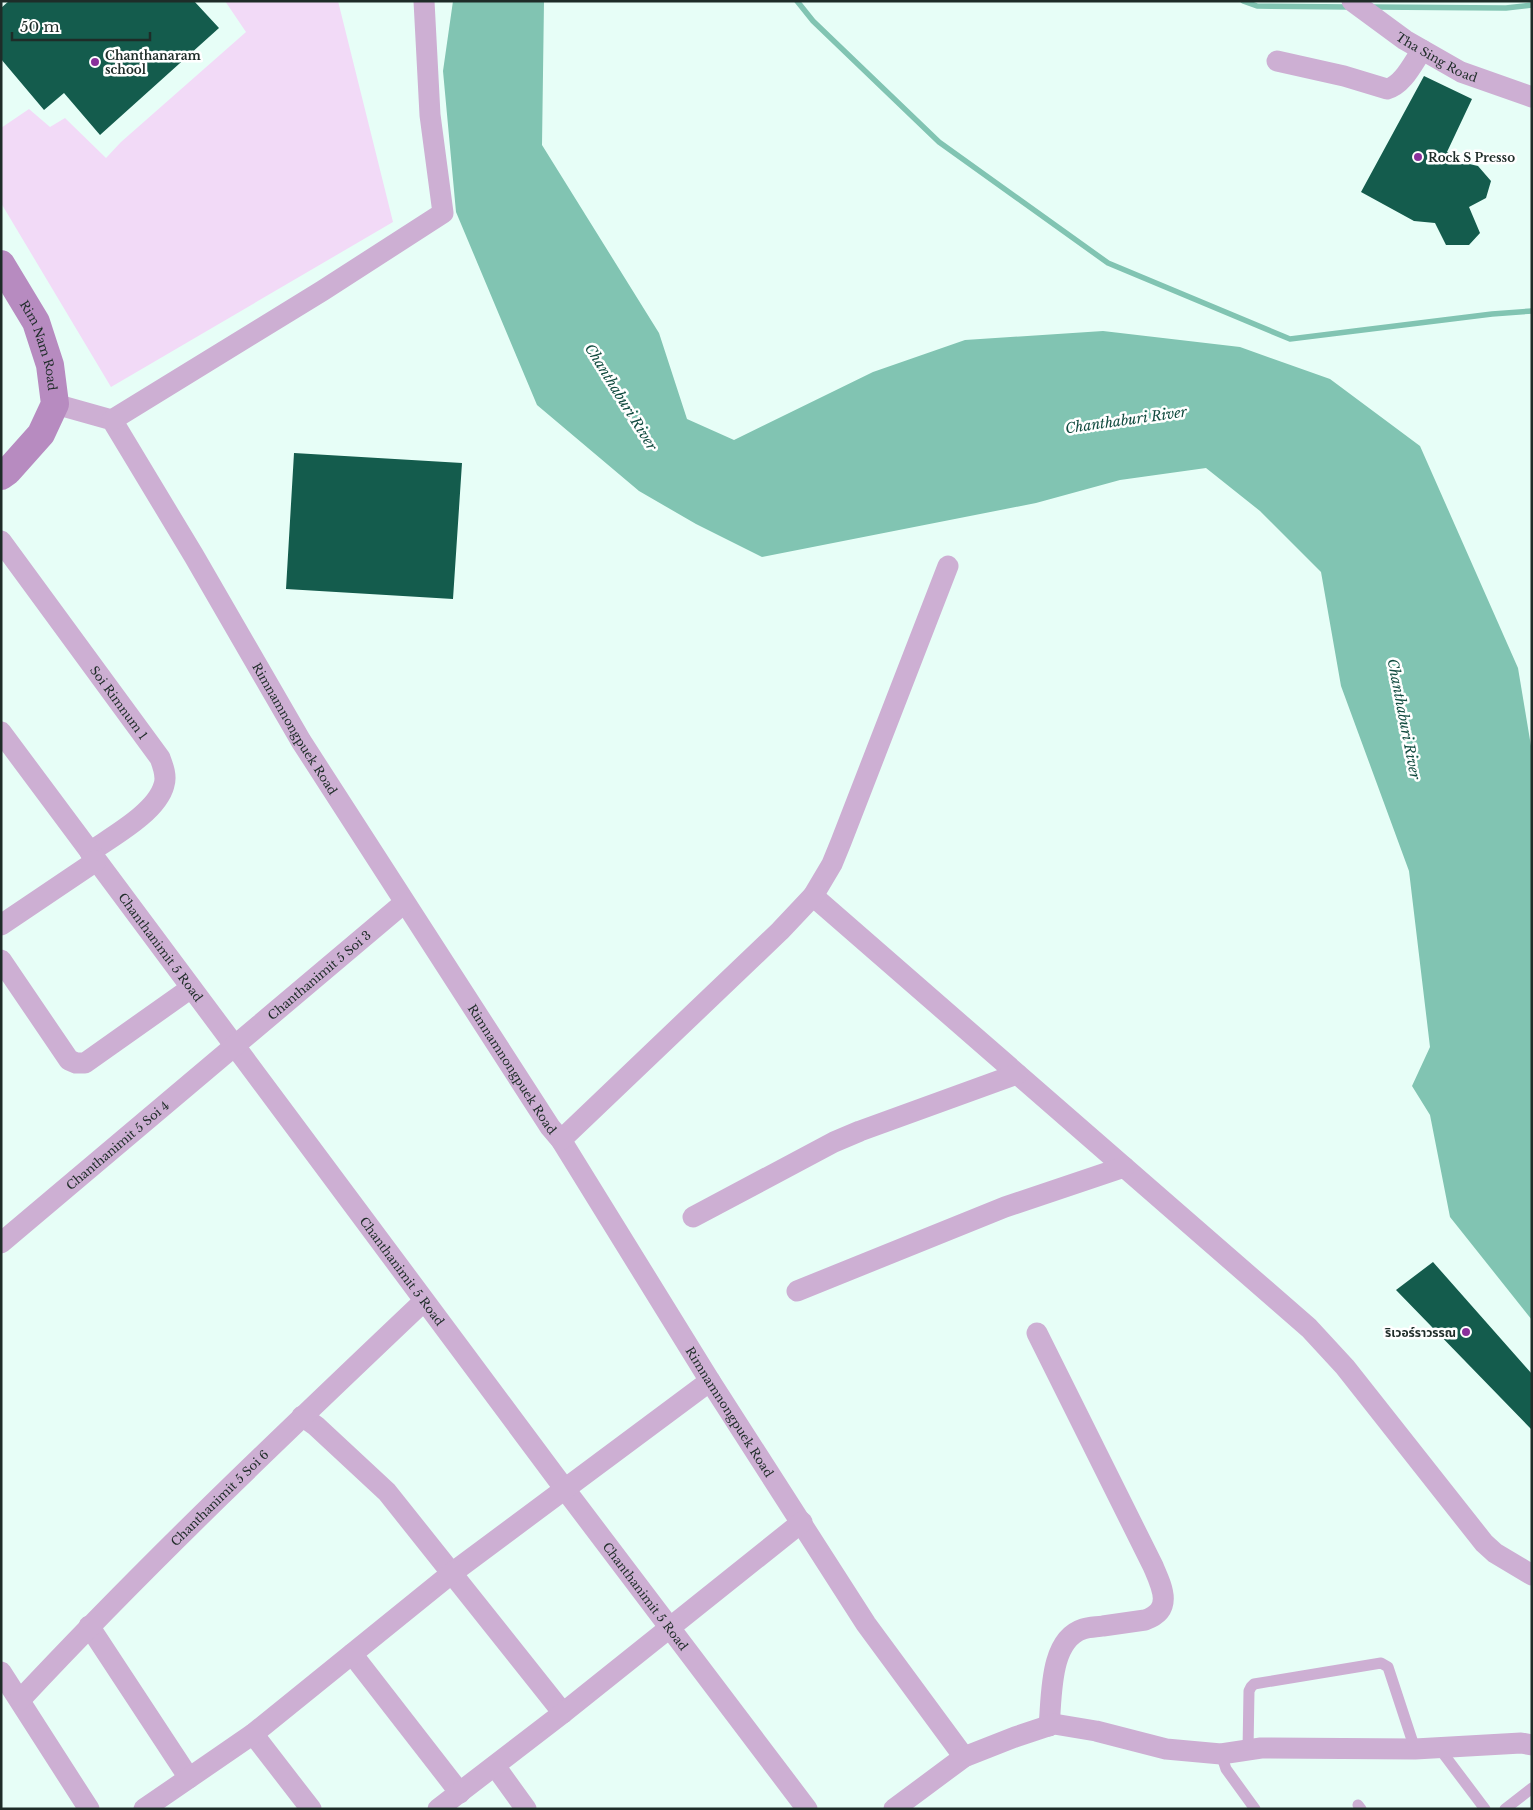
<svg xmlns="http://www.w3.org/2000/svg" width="1533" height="1810" viewBox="0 0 1533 1810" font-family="'Libre Baskerville','Noto Sans Thai',serif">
<rect width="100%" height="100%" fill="#e7fef7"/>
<path fill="#f2daf7" d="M225 1H338L393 222 111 387 1 203V128L29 109 50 127 65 118 106 158 121 142 246 32Z"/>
<path fill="#81c4b2" d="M453 1H544L542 145 659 333 687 419 734 440 873 372 965 340 1103 331 1240 347 1330 379 1420 446 1518 668 1532 752V1320L1450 1217 1430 1115 1412 1086 1430 1047 1409 871 1341 686 1321 572 1260 511 1206 468 1120 480 1036 503 762 557 696 524 639 491 537 405 456 212 443 71Z"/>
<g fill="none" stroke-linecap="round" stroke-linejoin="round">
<path stroke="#81c4b2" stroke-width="5.5" d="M797 1 813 21 939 142 1108 263 1290 339 1492 314 1532 311
M1243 1 1257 6 1350 7
M1372 7 1506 8 1532 5"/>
</g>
<path fill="#145c4d" d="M9 1H194L219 28 100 135 64 93 44 110 1 59V8Z
M1424 76 1472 99 1447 152 1465 163 1478 166 1491 181 1486 198 1469 207 1480 233 1469 245H1446L1435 223 1414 221 1361 192Z
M294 453 462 463 453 599 286 589Z
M1433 1262 1532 1374V1430L1396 1290Z"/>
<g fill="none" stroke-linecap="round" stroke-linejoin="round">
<path stroke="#cdafd3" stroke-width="11" d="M1439 1748 1485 1809
M1248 1750 1249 1691 1251 1687 1254 1684 1381 1663 1388 1667 1415 1749
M1221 1754 1226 1769 1255 1809
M1358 1805 1361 1809
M1505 1809 1532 1788"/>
<g stroke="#cdafd3" stroke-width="21">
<path id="s1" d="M1352 1 1405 40 1461 72 1532 97"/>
<path d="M1277 61 1344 76 1387 89C1403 85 1413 63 1422 50"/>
<path id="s2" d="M55 404 112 420 194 556 301 741 550 1127 561 1140 710 1381 866 1624 964 1757"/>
<path d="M112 420 322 291 443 213 430 115 424 1"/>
<path id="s3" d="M1 541 160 758C163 766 167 776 164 785 157 812 113 836 90 852"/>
<path id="s4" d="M1 732 564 1488 807 1809"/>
<path d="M813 896 1309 1328 1345 1367 1484 1543 1495 1553 1532 1575"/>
<path d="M1 925 96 861"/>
<path d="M1 960 69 1060 76 1063H85L191 988"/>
<path d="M561 1140 780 931 813 896 832 864 841 842 948 566"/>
<path d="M693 1217 834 1142 860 1131 1017 1074"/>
<path id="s5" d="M1 1243 404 903"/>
<path d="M797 1291 1005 1207 1124 1167"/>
<path d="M1037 1333 1153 1566C1162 1587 1174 1610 1145 1620 1131 1622 1117 1624 1103 1626 1097 1627 1089 1627 1083 1629 1049 1640 1052 1697 1049 1726"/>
<path d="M302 1416 316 1426 387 1492 563 1713"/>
<path d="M89 1626 189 1778"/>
<path d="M352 1654 460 1793"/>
<path d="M1 1672 89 1809"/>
<path id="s6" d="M20 1700C149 1562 287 1431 424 1301"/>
<path d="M253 1734 311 1809"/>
<path d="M495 1766 526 1809"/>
<path d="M144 1809 253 1734 452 1573 710 1381"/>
<path d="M438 1809 563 1713 802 1522"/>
<path d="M894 1809 964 1757 1015 1737 1054 1724 1096 1731 1166 1749 1221 1754 1261 1748 1415 1749 1521 1743 1532 1745"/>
</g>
<path stroke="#b78bc0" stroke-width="28" id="s7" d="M1 264 36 322 50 365 55 404 41 434 8 471 1 476"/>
</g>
<g fill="#892f9b" stroke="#fff" stroke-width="2">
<circle cx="95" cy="62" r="5"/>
<circle cx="1418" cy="157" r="5"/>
<circle cx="1466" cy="1332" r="5"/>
</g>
<g text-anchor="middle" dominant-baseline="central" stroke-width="5" stroke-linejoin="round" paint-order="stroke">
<g font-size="12" font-weight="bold" fill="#1e2c28" stroke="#fff" text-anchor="start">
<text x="105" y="55">Chanthanaram<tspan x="105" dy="14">school</tspan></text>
<text x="1428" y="157">Rock S Presso</text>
<text x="1456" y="1332" text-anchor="end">ริเวอร์ราวรรณ</text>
</g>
<g font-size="12" fill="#1e2c28" stroke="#fff">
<text stroke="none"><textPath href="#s1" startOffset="102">Tha Sing Road</textPath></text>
<text stroke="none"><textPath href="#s7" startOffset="91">Rim Nam Road</textPath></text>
<text stroke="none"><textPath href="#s3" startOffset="200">Soi Rimnum 1</textPath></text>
<text stroke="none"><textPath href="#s2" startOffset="418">Rimnamnongpuek Road</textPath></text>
<text stroke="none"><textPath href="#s4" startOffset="268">Chanthanimit 5 Road</textPath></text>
<text stroke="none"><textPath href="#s5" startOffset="416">Chanthanimit 5 Soi 3</textPath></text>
<text stroke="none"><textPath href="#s2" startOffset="822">Rimnamnongpuek Road</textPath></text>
<text stroke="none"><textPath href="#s5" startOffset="152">Chanthanimit 5 Soi 4</textPath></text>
<text stroke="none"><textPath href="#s4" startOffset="672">Chanthanimit 5 Road</textPath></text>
<text stroke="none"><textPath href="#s2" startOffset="1228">Rimnamnongpuek Road</textPath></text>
<text stroke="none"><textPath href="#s6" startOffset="284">Chanthanimit 5 Soi 6</textPath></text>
<text stroke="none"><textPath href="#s4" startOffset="1078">Chanthanimit 5 Road</textPath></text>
</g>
<g font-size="14" font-style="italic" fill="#114b3f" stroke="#fff">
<text transform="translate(621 397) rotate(58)">Chanthaburi River</text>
<text transform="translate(1126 420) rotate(-8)">Chanthaburi River</text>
<text transform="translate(1404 719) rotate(79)">Chanthaburi River</text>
</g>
</g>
<rect width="1533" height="1810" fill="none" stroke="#1e2c28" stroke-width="5"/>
<path d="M12 32v8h138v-8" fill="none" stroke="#1e2c28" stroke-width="2.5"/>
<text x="20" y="32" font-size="15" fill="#1e2c28" stroke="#ffffff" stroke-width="4" paint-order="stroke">50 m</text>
</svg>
